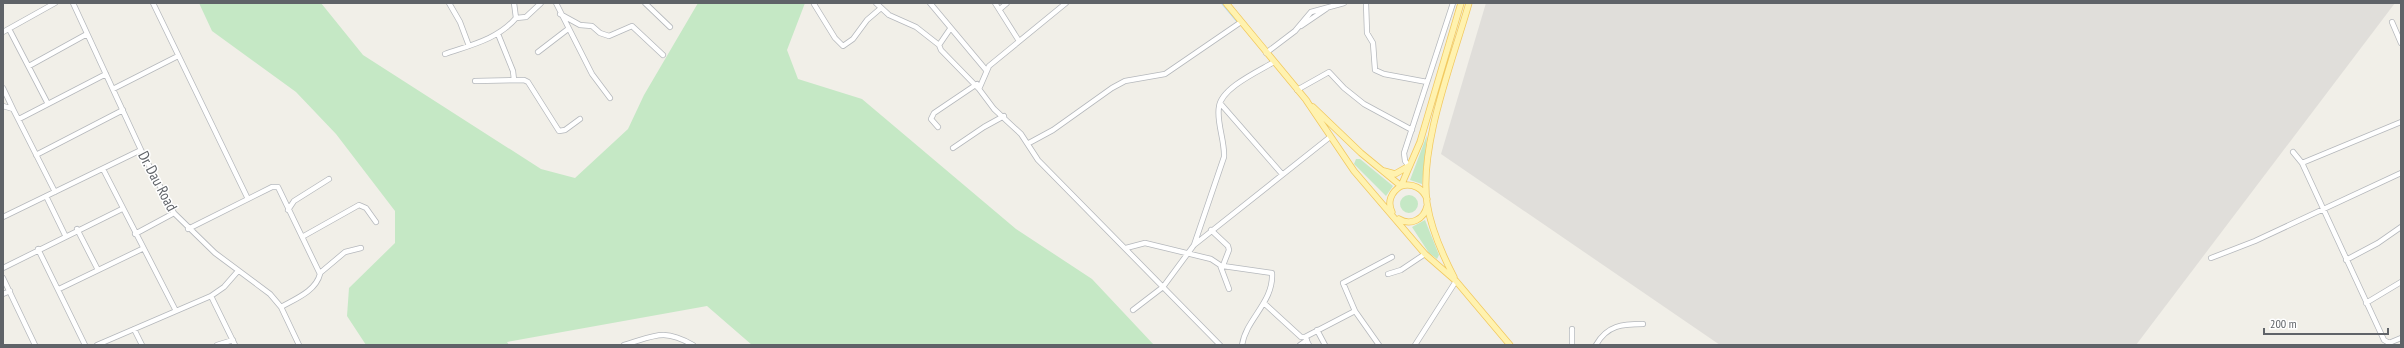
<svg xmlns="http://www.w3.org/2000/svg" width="2404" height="348" viewBox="0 0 2404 348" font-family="'PT Sans Narrow',sans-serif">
<rect width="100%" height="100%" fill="#f1efe8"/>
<path fill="#e0deda" d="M1486 3H2395L2136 345H1720L1441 154Z"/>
<path fill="#c5e8c5" d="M199 3H321L363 55 541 169 575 178 628 129 644 95 698 3H805L787 50 798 79 862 99 1016 229 1092 279 1154 345H752L707 306 507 342 509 345H366L347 316 349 288 395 243V211L336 134 296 92 212 31Z
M1427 135 1422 184 1410 180Z
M1356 159H1360L1393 186 1386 196 1354 164Z
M1400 204a9 9 0 1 1 18 0a9 9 0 1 1-18 0Z
M1425 220 1439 255 1437 259 1429 253 1412 227Z"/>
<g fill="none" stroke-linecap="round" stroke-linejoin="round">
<path stroke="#aadaff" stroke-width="1" d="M1221 3 1237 22"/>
<defs>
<path id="minor" d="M73 3 141 150 174 213 215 253 270 294 281 307 299 345
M153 3 248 199
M449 3 460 22 469 46
M556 3 592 74 610 98
M645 3 670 27
M876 3 889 15 916 27 939 45
M930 3 986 70
M995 3 1019 41
M1066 3 989 66 979 89 994 109 1021 134 1038 160 1220 345
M1366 3 1367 33 1373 43 1375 70 1384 74 1427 82
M814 4 835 38 843 46 853 39 867 20 881 8
M1000 9 1007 3
M560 14 580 25 592 26 600 33 609 36 632 26 663 55
M516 18 526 17 541 3
M2392 22 2401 43
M1301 26 1326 9
M9 29 48 104
M950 29 939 45 941 50 979 89
M3 32 55 3
M498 34 513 71 514 80
M538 52 568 29
M1266 53 1295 31 1311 12 1344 3
M445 54C471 45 498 39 516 18L514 3
M29 66 87 34
M475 81 524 80 528 82 559 131 565 130 580 119
M3 88 13 109
M113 89 178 56
M1297 90 1329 72 1344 88 1364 104 1412 130
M1220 103 1282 174
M3 106 13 109 55 192
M19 119 106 74
M938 127 931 119 934 113 977 84
M1029 143 1053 130 1112 88 1125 81 1165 74 1241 22
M953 148 984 127 1004 116
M2293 152 2302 163 2384 340 2389 343 2401 338
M36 155 123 110
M2302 163 2401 122
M1409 166 1405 161 1404 153 1453 3
M103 169 176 311
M46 196 65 235
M288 210 294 201 329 179
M3 217 141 150
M77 229 98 270
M188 229 272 187H278L320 274C316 291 295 299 281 307
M1211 230 1228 246 1229 250 1222 268
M135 234 174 213
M302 237 359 205 366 208 376 222
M1194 245 1224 157C1225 141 1216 121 1219 107 1221 88 1259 71 1274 62
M1126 248 1145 243 1211 259 1220 265 1229 289
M38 249 85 345
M2211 258 2255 241 2401 173
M2346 260 2378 243 2401 227
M1223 266 1272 273C1274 302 1246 319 1242 345
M3 268 122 209
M320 273 345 252 361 248
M1388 274 1401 270 1425 254
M3 278 35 345
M59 289 142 249
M3 294 10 291
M211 296 235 345
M2366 303 2401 282
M1265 304 1301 337H1305L1309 345
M1133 310 1163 287 1194 245 1330 137
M1355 311 1343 283 1392 257
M134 329 142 345
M1317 330 1325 345
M1305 337 1355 311 1379 345
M97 345 211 296 224 287 238 271
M217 345 233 340
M624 345C655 336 663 328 693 345
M1300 345 1307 340
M1415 345 1456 281
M1572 345V329
M1596 345C1607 325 1623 324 1643 324"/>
<path id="major" d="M1226 3 1307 101
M1306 100 1354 171 1425 254 1456 281 1510 345
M1313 107 1361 153 1401 186
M1384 171 1395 174 1409 166
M1401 186 1420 142 1461 3
M1392 212C1387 202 1391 192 1401 186 1413 183 1423 188 1427 199
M1399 219C1410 226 1424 220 1427 206
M1454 277C1442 254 1431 229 1427 203 1419 145 1453 60 1469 3"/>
</defs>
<use href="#minor" stroke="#b5b8bc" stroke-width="6"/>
<use href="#major" stroke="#f2c960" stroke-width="7"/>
<use href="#minor" stroke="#fff" stroke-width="4.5"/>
<use href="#major" stroke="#fff2af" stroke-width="5.5"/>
</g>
<g text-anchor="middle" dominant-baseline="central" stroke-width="3" stroke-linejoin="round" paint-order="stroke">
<g font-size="15" fill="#5f6368" stroke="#fff">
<text transform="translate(158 181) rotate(62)">Dr. Dau Road</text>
</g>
</g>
<rect width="2404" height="348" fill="none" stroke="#5f6368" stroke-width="8"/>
<path d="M2264 328v6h124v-6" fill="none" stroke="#5f6368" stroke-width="2"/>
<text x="2270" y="328" font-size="12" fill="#5f6368" stroke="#ffffff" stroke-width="3" paint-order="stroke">200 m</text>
</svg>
